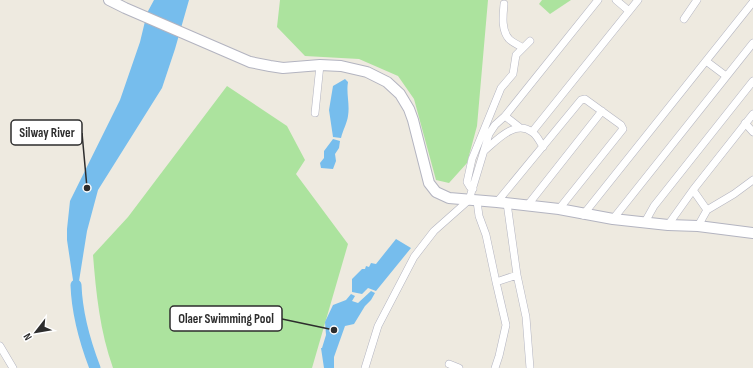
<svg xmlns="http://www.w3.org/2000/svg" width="753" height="368" viewBox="0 0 753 368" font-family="'Sofia Sans Condensed',sans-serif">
<rect width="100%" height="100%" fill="#eeeae0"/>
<path fill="#ace39e" d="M280 0H488L477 126 467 163 449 183 436 180 414 99 398 76 359 59 305 56 277 27Z
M542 0H571L550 14 539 4Z
M227 86 287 126 305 160 296 174 348 244 312 368H113C100 332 96 293 93 255L128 217Z"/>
<path fill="#76bded" d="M154 0H189L175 49 162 88 98 190 87 231 76 300 67 240V229L70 201 120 100 140 42 147 13Z
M345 79 348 82C346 93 350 104 348 116 347 123 343 130 341 138L333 137 329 110 333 86Z
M333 139 340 141 339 148 335 154 336 161 333 169 321 168 320 163 324 158V151Z
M396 239 411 248 376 291 368 288 362 294 352 292V279L362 269H365L366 266 369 267 371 263 376 264Z
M371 291 375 293 371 300 365 306 354 324 345 326 334 357V368H324L321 348H322L326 335 325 322 333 305 346 300 351 294 355 296 352 301 358 303Z"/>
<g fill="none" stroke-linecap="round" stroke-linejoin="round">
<path stroke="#76bded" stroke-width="11" d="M76 285C77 313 85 342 95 368"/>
<defs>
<path id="street" d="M616 0 629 11
M504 4C503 15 501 30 509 39 513 43 519 45 523 48
M684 19 697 0
M706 61 726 76
M315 113 320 65
M505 116 519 127
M745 123 753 132
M532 132 638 0
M484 151C496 141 515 119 532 132 537 135 540 142 543 147
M473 189 470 187 467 182 472 159 501 88 513 74 516 55 530 41
M693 190 707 210
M477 201 479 216 486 235 496 282
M497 202 581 100 585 99 621 125 623 129 559 209
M507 203 517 275 526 317 530 368
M527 206 602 111
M583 215 753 2
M613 219 753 43
M645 222 654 206 753 81
M668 225 693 190 753 114
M698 226 707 210 734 194 753 180
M0 346 13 368
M449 364 459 368
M365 368 378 326 414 257 434 231 469 200 489 134 495 125 505 116 598 0
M495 368 499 356 506 325 496 282 517 275"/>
<path id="secondary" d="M109 0 125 8 250 62 270 66 283 68 320 65 341 66 367 72 387 82 400 94 409 109 413 120 429 183 436 192 449 198 497 202 559 209 613 219 668 225 698 226 753 233"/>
</defs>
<use href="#street" stroke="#b3b4c0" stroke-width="8"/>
<use href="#secondary" stroke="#b3b4c0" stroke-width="12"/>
<use href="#street" stroke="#fff" stroke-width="7"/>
<use href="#secondary" stroke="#fff" stroke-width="10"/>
</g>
<path fill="none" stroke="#2d2d2d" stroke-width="1.5" d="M87 188L82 133M334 330L282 319"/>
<g fill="#2d2d2d" stroke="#fff" stroke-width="1.5">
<circle cx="87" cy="188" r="4"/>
<circle cx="334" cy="330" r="4"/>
</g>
<g fill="#fff" stroke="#2d2d2d" stroke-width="1.5">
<rect x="11" y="120" width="71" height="25" rx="4"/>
<rect x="170" y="306" width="112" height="25" rx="4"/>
</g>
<g font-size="13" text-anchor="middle" font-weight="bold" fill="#2d2d2d">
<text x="47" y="137">Silway River</text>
<text x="226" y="323">Olaer Swimming Pool</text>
</g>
<g transform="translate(36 332) rotate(239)" stroke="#ffffff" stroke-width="3" paint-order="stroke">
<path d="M0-3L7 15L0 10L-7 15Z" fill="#2d2d2d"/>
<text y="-6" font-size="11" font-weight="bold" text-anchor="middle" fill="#2d2d2d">N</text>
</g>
</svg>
